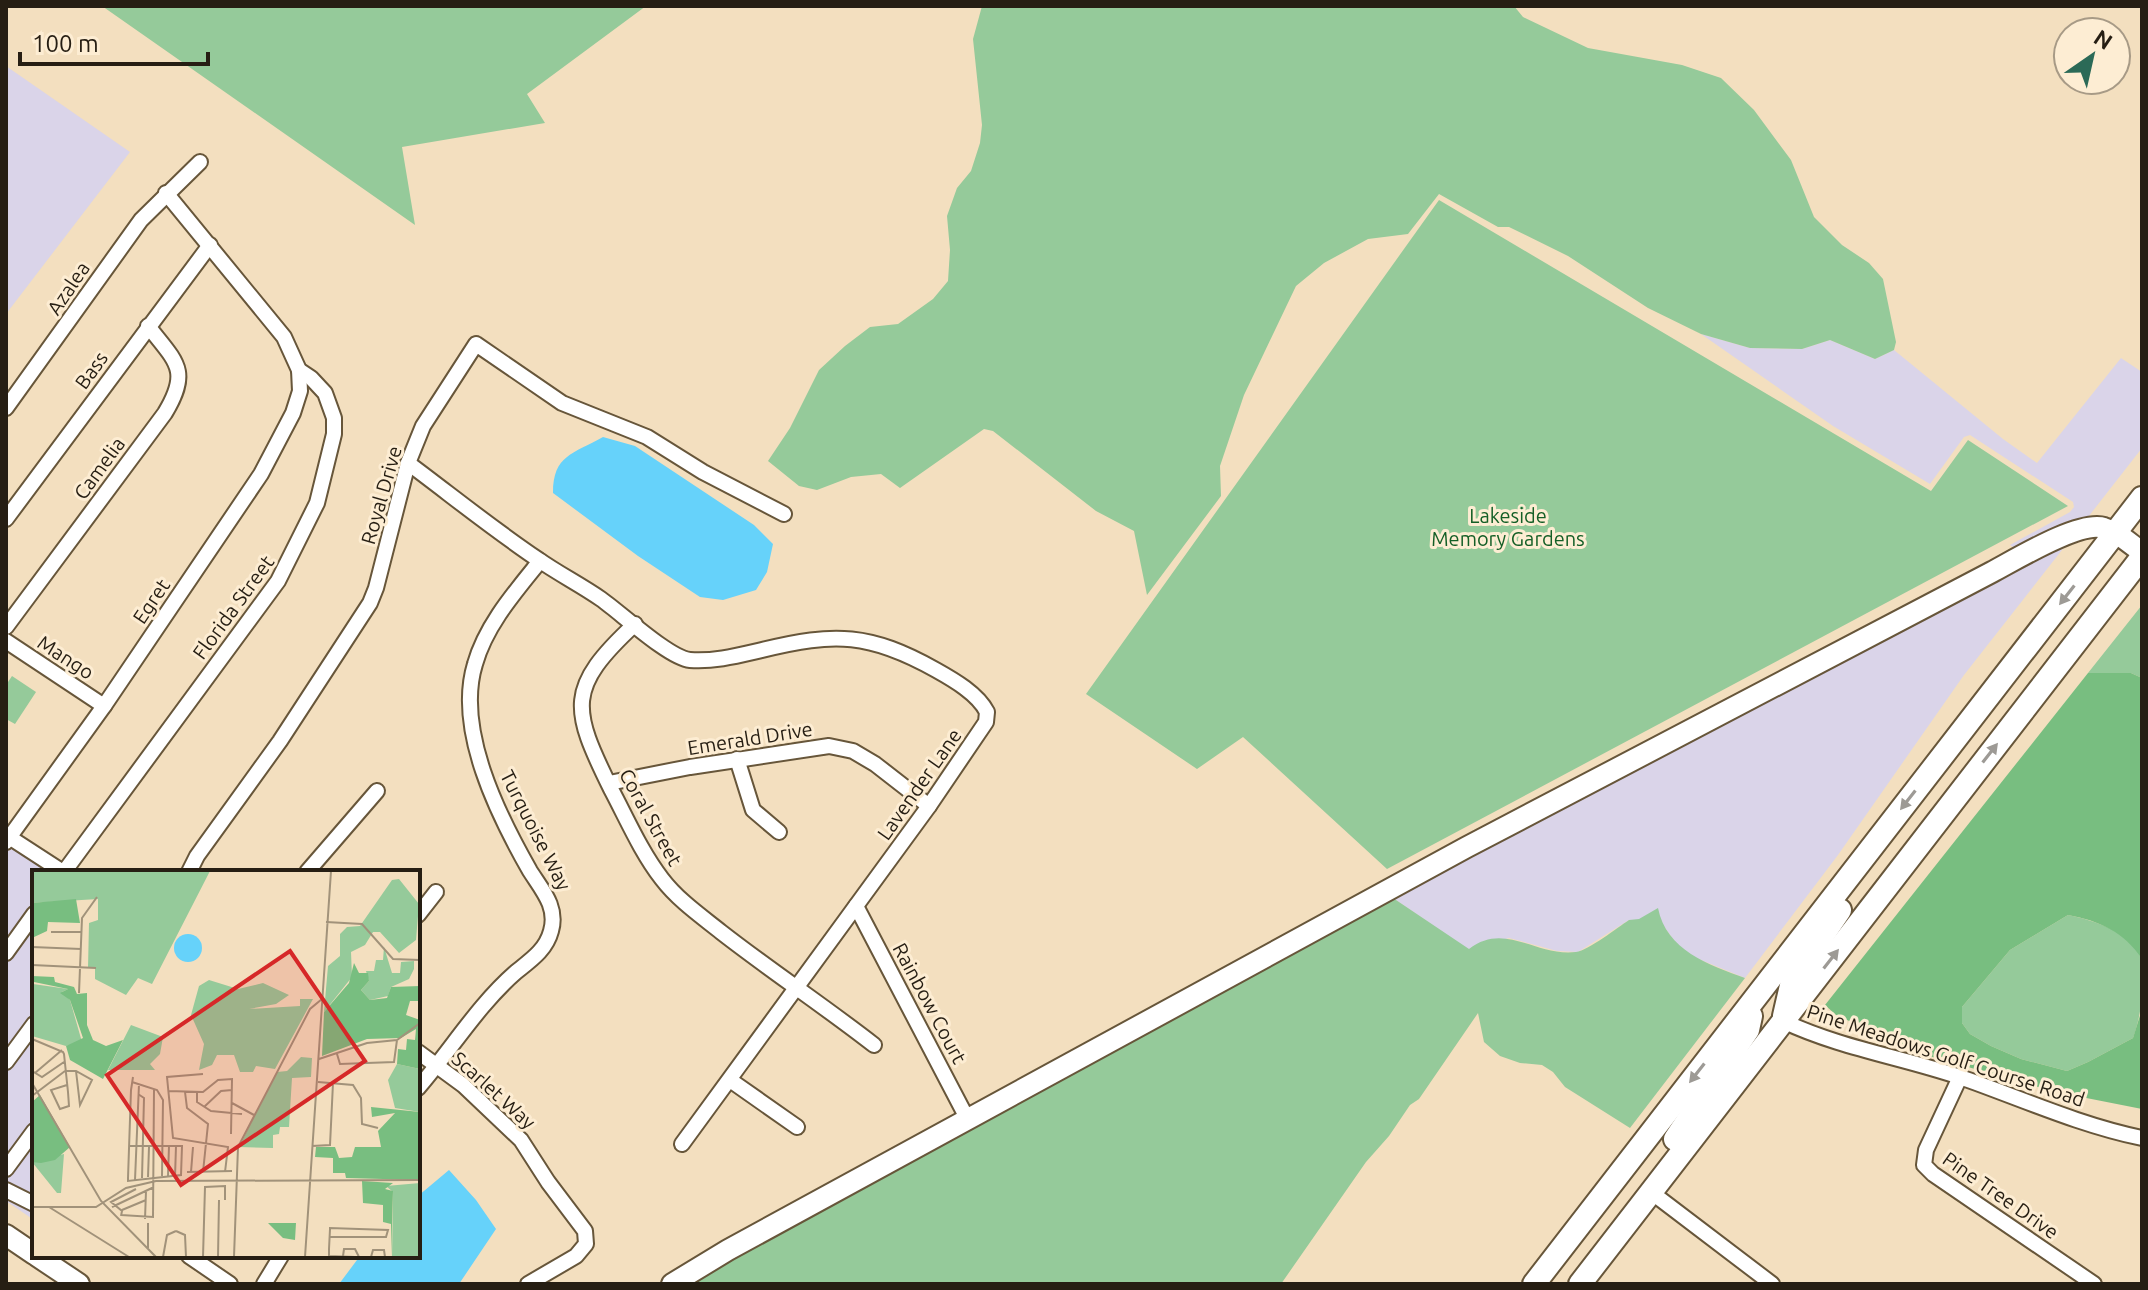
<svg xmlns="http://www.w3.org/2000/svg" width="2148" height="1290" font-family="Ubuntu,sans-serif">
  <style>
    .commercial { fill: #dad4e9 }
    .green { fill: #95ca9a }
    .forest { fill: #78be80 }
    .water { fill: #66d2fa }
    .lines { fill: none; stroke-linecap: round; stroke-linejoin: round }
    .street-casing { stroke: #67563a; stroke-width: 18 }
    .secondary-casing { stroke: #67563a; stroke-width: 24 }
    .primary-casing { stroke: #67563a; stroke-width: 26 }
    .street { stroke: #fff; stroke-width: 14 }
    .secondary { stroke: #fff; stroke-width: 20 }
    .primary { stroke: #fff; stroke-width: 22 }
    .oneway { fill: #9d9a95 }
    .labels { text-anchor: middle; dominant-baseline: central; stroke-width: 6; stroke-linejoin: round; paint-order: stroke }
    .street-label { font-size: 20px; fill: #261e13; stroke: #fdedd3 }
    .park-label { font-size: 20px; fill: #145f26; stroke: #fdedd3 }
    .inset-road { fill: none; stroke: #a1927a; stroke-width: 2 }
    .view { fill: #d62828; fill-opacity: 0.15; stroke: #d62828; stroke-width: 4 }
    .inset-edge { fill: none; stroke: #261e13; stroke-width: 4 }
  </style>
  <rect width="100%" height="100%" fill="#f3dfbf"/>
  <g class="commercial">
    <path d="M 6,66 L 130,152 L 6,314 Z"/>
    <path d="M 1701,334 L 1750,348 L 1802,349 L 1830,340 L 1875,359 L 1894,350 L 2003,439 L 2037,463 L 2121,358 L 2142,372 L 2142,448 L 2085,521 L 2019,551 L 2010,545 L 2070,512 L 2074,507 L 2073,502 L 1970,435 L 1964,437 L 1930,484 L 1833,426 Z"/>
    <path d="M 2069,541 L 1964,675 L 1838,855 L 1745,978 L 1696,958 L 1678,946 L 1660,921 L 1629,920 L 1578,952 L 1557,951 L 1509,938 L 1469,950 L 1390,896 Z"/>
    <path d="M 6,828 L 75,872 L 34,872 L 34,1220 L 6,1201 Z"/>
  </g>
  <g class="green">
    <path d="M 102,6 L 646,6 L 527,94 L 545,123 L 402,147 L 415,225 Z"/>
    <path d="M 982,6 L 1514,6 L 1523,17 L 1588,48 L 1682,65 L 1721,78 L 1754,110 L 1791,160 L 1814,217 L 1842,245 L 1869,263 L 1883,279 L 1896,342 L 1894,350 L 1875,359 L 1830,340 L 1802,349 L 1750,348 L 1701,334 L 1648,308 L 1568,256 L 1509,227 L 1498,227 L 1439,194 L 1408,234 L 1368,239 L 1324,263 L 1296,286 L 1244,395 L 1220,466 L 1221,496 L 1147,595 L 1134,531 L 1096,511 L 993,431 L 984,429 L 900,488 L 881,474 L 851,477 L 817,490 L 799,486 L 768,461 L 790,428 L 819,370 L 845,346 L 870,327 L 898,324 L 933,299 L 948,281 L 950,250 L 947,216 L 957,188 L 971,171 L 980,143 L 982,125 L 973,39 Z"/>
    <path d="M 1439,200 L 1931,491 L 1968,440 L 2068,506 L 1387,869 L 1243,737 L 1197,769 L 1086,694 Z"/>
    <path d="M 2142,605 L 2142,678 L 2131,673 L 2088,673 Z"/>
    <path d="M 12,676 L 36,692 L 15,724 L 6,719 L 6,685 Z"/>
    <path d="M 1390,896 L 1469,949 C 1505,921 1536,957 1576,952 C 1589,950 1617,928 1629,920 L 1639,919 L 1658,908 C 1666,950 1709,965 1745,978 L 1630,1128 L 1565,1087 L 1553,1072 L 1542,1065 L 1520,1063 L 1500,1056 L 1484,1042 L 1478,1013 L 1419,1099 L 1410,1105 L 1389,1136 L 1366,1162 L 1281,1284 L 684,1284 Z"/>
    <path d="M 2068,915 C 2093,920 2132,932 2141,958 C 2148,976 2140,1020 2133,1038 L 2088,1062 L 2067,1071 L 2021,1059 L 1991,1046 L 1970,1034 L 1962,1023 L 1962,1007 L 2010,950 Z"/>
  </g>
  <path class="forest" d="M 2088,673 L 2131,673 L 2142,678 L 2142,959 C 2124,932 2100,921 2068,915 L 2010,950 L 1962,1007 L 1962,1023 L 1970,1034 L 1991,1046 L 2021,1059 L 2067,1071 L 2088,1062 L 2133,1038 L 2142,1009 L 2142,1109 L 2056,1092 L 1922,1054 L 1836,1015 L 1825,1005 Z"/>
  <g class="water">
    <path d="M 603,437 L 635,446 L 754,525 L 773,544 L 767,572 L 756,590 L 723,600 L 700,597 L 638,556 L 553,493 C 553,455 573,454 603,437 Z"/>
    <path d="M 449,1170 L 476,1200 L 496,1229 L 459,1284 L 339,1284 L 360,1256 L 418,1256 L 418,1196 Z"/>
  </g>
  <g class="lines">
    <g class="street-casing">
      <g id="street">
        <path d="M 6,408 L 141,220 L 200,162"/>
        <path d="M 408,463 C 451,495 494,530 539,560 C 559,574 581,585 601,599 C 621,613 669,658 690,660 C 714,662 740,655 762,650 C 835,632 870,633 936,670 C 954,680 978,694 987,712 L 986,722 L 929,806 L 682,1144"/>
        <path d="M 6,519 L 210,245"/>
        <path d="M 635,624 C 566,688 571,708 611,789 C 627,819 641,852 662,879 C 678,900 701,916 721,932 C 771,971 824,1006 874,1045"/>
        <path d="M 6,627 L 165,413 C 191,370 176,362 148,326"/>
        <path d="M 6,641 L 104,706"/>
        <path d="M 737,759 L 753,810 L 779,832"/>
        <path d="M 609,783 L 690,767 L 829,746 L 853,751 L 875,764 L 929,806"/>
        <path d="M 6,835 L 63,872"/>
        <path d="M 6,842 L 104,706 L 261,474 L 293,413 L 300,391 L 299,370"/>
        <path d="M 64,872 L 278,581 L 317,503 L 334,434 L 334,418 L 325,393 L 311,378 L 299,370 L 284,337 L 166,193"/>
        <path d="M 189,872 L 197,856 L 280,741 L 370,603 L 376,588 L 408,463 L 423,426 L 476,344 L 562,403 L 647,437 L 703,472 L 784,514"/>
        <path d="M 307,872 L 377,791"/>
        <path d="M 856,906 L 968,1120"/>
        <path d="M 418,915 L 436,892"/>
        <path d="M 6,953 L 34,914"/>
        <path d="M 1783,1021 C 1840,1048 1901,1057 1960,1077 C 2020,1098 2079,1125 2142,1138"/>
        <path d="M 418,1052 L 463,1085 L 521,1140 L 548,1182 L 585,1231 L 586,1244 L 576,1256 L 528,1284"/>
        <path d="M 6,1062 L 34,1024"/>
        <path d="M 1960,1077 L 1926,1150 L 1924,1165 L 1933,1174 L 2094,1284"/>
        <path d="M 730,1080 L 797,1127"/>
        <path d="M 418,1088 C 451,1050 478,1005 516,972 C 531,960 546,950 551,931 C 558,907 542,890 530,871 C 498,815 455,729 475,664 C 486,625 515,592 540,561"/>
        <path d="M 6,1169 L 34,1131"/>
        <path d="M 6,1190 L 34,1204"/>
        <path d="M 1651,1192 L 1772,1284"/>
        <path d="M 189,1256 L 230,1284"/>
        <path d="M 264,1284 L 281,1256"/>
      </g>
    </g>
    <g class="secondary-casing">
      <g id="secondary">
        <path d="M 6,1235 L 34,1254"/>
        <path d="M 37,1256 L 79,1284"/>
        <path d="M 672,1284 L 728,1250 L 1467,847 L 1992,572 C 2015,560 2080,520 2104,528 C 2118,532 2130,544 2142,552"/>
      </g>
    </g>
    <g class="primary-casing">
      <g id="primary">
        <path d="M 1784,1016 L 1792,981 L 1840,910"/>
        <path d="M 1675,1139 L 1748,1030 L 1751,1016"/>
        <path d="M 1534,1284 L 2142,498"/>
        <path d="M 1580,1284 L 2142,557"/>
      </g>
    </g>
    <use href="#street" class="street"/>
    <use href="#secondary" class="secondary"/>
    <use href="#primary" class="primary"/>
  </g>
  <defs><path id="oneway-solid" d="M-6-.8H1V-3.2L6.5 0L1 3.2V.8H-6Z" transform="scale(2)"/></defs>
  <g class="oneway">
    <use href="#oneway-solid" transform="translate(2067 595) rotate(128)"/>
    <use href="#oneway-solid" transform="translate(1990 753) rotate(-52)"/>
    <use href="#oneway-solid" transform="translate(1908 800) rotate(128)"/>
    <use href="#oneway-solid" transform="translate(1831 959) rotate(-52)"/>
    <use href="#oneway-solid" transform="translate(1697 1073) rotate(128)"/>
  </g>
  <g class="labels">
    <g class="street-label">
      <text transform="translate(68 288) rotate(-56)">Azalea</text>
      <text transform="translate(91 370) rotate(-54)">Bass</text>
      <text transform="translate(99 468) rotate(-54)">Camelia</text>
      <text transform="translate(381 495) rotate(-74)">Royal Drive</text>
      <text transform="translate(151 601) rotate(-56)">Egret</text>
      <text transform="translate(233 607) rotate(-54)">Florida Street</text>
      <text transform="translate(66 657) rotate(33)">Mango</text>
      <text transform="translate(750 738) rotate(-9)">Emerald Drive</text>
      <text transform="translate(919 784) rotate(-55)">Lavender Lane</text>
      <text transform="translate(651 817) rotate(61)">Coral Street</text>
      <text transform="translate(536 830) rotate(63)">Turquoise Way</text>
      <text transform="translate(930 1003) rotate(62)">Rainbow Court</text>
      <text transform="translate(1946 1055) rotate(18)">Pine Meadows Golf Course Road</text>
      <text transform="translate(494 1090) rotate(42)">Scarlet Way</text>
      <text transform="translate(2001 1195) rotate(35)">Pine Tree Drive</text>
    </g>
    <g class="park-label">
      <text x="1508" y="515">Lakeside<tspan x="1508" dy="23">Memory Gardens</tspan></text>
    </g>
  </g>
  <g transform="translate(32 870)">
    <rect width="388" height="388" fill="#f3dfbf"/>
    <path d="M 0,1 L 178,1 L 120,114 L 106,108 L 94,125 L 63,109 L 63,98 L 56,98 L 57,53 L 66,50 L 66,29 L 0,33 ZM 367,9 L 387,34 L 384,70 L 367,83 L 348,62 L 341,62 L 333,75 L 319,82 L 320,107 L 292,142 L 296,96 L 308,86 L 308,64 L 315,57 L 328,56 L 360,10 ZM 352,77 L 360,103 L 368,103 L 369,92 L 382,91 L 382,99 L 377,109 L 359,117 L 356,126 L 338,130 L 329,120 L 337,111 L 334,101 L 342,101 L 344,90 L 351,90 ZM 177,110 L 206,119 L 231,113 L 257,125 L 244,134 L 217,139 L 268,136 L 268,129 L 281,129 L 243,199 L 224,196 L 221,202 L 208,202 L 202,185 L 185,185 L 180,195 L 167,200 L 172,174 L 159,145 L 167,116 ZM 1,114 L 36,119 L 30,122 L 38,130 L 50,172 L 34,176 L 0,166 ZM 99,155 L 131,167 L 128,184 L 118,194 L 123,200 L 76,200 ZM 269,187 L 280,188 L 279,207 L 260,208 L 257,257 L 248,257 L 247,264 L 241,265 L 241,278 L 207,277 L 245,202 L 255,201 ZM 365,194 L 388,199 L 388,242 L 363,238 L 356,210 ZM 32,284 L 29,323 L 25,323 L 0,292 ZM 388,313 L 388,387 L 360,387 L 361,322 L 354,316 Z" fill="#95ca9a"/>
    <path d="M 44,29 L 48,53 L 16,52 L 15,61 L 0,68 L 0,33 ZM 322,93 L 327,103 L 336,103 L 337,111 L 329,120 L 338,130 L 355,128 L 359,117 L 388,116 L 388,131 L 378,131 L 374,145 L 388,150 L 388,199 L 365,194 L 366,179 L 374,180 L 375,169 L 383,170 L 384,159 L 369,168 L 335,169 L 290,186 L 292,142 L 317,113 ZM 0,106 L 22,107 L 23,112 L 42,117 L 45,124 L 55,123 L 55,155 L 61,170 L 74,176 L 91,170 L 71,209 L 38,190 L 34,176 L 51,168 L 38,130 L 28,123 L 36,119 L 2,112 L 0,122 ZM 8,225 L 38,277 L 23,290 L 9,293 L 0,292 L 0,232 ZM 339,237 L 388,242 L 388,310 L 314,308 L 313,303 L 301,303 L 301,288 L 283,287 L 284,277 L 303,277 L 307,288 L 320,287 L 323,277 L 349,277 L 346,261 L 363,243 L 340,247 ZM 330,311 L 361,313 L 353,319 L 361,321 L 359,387 L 359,354 L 351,352 L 351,335 L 331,333 ZM 236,353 L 264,353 L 263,370 L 251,368 Z" fill="#78be80"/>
    <path d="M142 78a14 14 0 1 1 28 0a14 14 0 1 1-28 0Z" fill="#66d2fa"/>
    <path class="inset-road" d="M 294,52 L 330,54 L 361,89 L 388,90M 19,62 L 49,62M 0,77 L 49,79M 0,95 L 64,98M 47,123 L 50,48 L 65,27M 0,169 L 31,182 L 32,184 L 36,222 L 37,236 L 28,239 L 19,220 L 35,215M 305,184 L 308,194 L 362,192 L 365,170M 287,189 L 335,173 L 365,170 L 388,153M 0,201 L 10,207 L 32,192M 33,201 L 44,201 L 60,210 L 48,235 L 44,201M 3,203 L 30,180M 171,204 L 135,207 L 141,268 L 196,277 L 193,302M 100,212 L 125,220 L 131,230 L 130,306M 286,212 L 321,215 L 329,228 L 330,254 L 346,258M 0,213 L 69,331 L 124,387M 136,221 L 171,222 L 186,210 L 200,209 L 199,264M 153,222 L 155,238 L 176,254 L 171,302M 165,222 L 165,232 L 179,241 L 210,244M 106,224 L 112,228 L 110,308M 0,226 L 33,201M 200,233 L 222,245M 172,237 L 189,221 L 200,220M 97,276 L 150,276 L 149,305 L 96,311 L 96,308 L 99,220 L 101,207M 280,276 L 298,275 L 301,213M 155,302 L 200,301M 159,302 L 161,277M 136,306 L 137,276M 116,307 L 117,277M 143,307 L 144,276M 103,310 L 107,214M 0,337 L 64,337 L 94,318 L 124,311 L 388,310M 17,337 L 97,387M 80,337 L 122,317M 90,340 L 114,330M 89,345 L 121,347 L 122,219M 89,346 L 90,341 L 79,332 L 104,319M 113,349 L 114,321M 144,361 L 153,365 L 154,387M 116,378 L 116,353M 297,386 L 323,387M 311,386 L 312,379 L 323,379 L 327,387M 131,387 L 135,365 L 144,361M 171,387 L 173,317 L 193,316 L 193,330M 186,387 L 187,330M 202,387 L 206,277 L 278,139 L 290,129M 273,387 L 299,1M 297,387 L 297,379 L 298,359 L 298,358 L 356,360 L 354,367 L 298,367M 339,387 L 341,380 L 352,380 L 353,387"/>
    <path class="view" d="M 258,81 L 333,191 L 149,315 L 75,205 Z"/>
    <rect width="388" height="388" class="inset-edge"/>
  </g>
  <rect width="2148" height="1290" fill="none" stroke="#261e13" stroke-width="16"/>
  <g transform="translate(2092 56) rotate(34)"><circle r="38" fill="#fdedd3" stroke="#a79a86" stroke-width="2"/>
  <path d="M0-6L14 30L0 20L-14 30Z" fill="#2b6a57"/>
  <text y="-12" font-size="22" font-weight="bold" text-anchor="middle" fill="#261e13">N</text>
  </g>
  <path d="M20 52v12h188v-12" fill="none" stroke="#261e13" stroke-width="4"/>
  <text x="32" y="52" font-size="24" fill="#261e13" stroke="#fdedd3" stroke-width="6" paint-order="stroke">100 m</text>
</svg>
